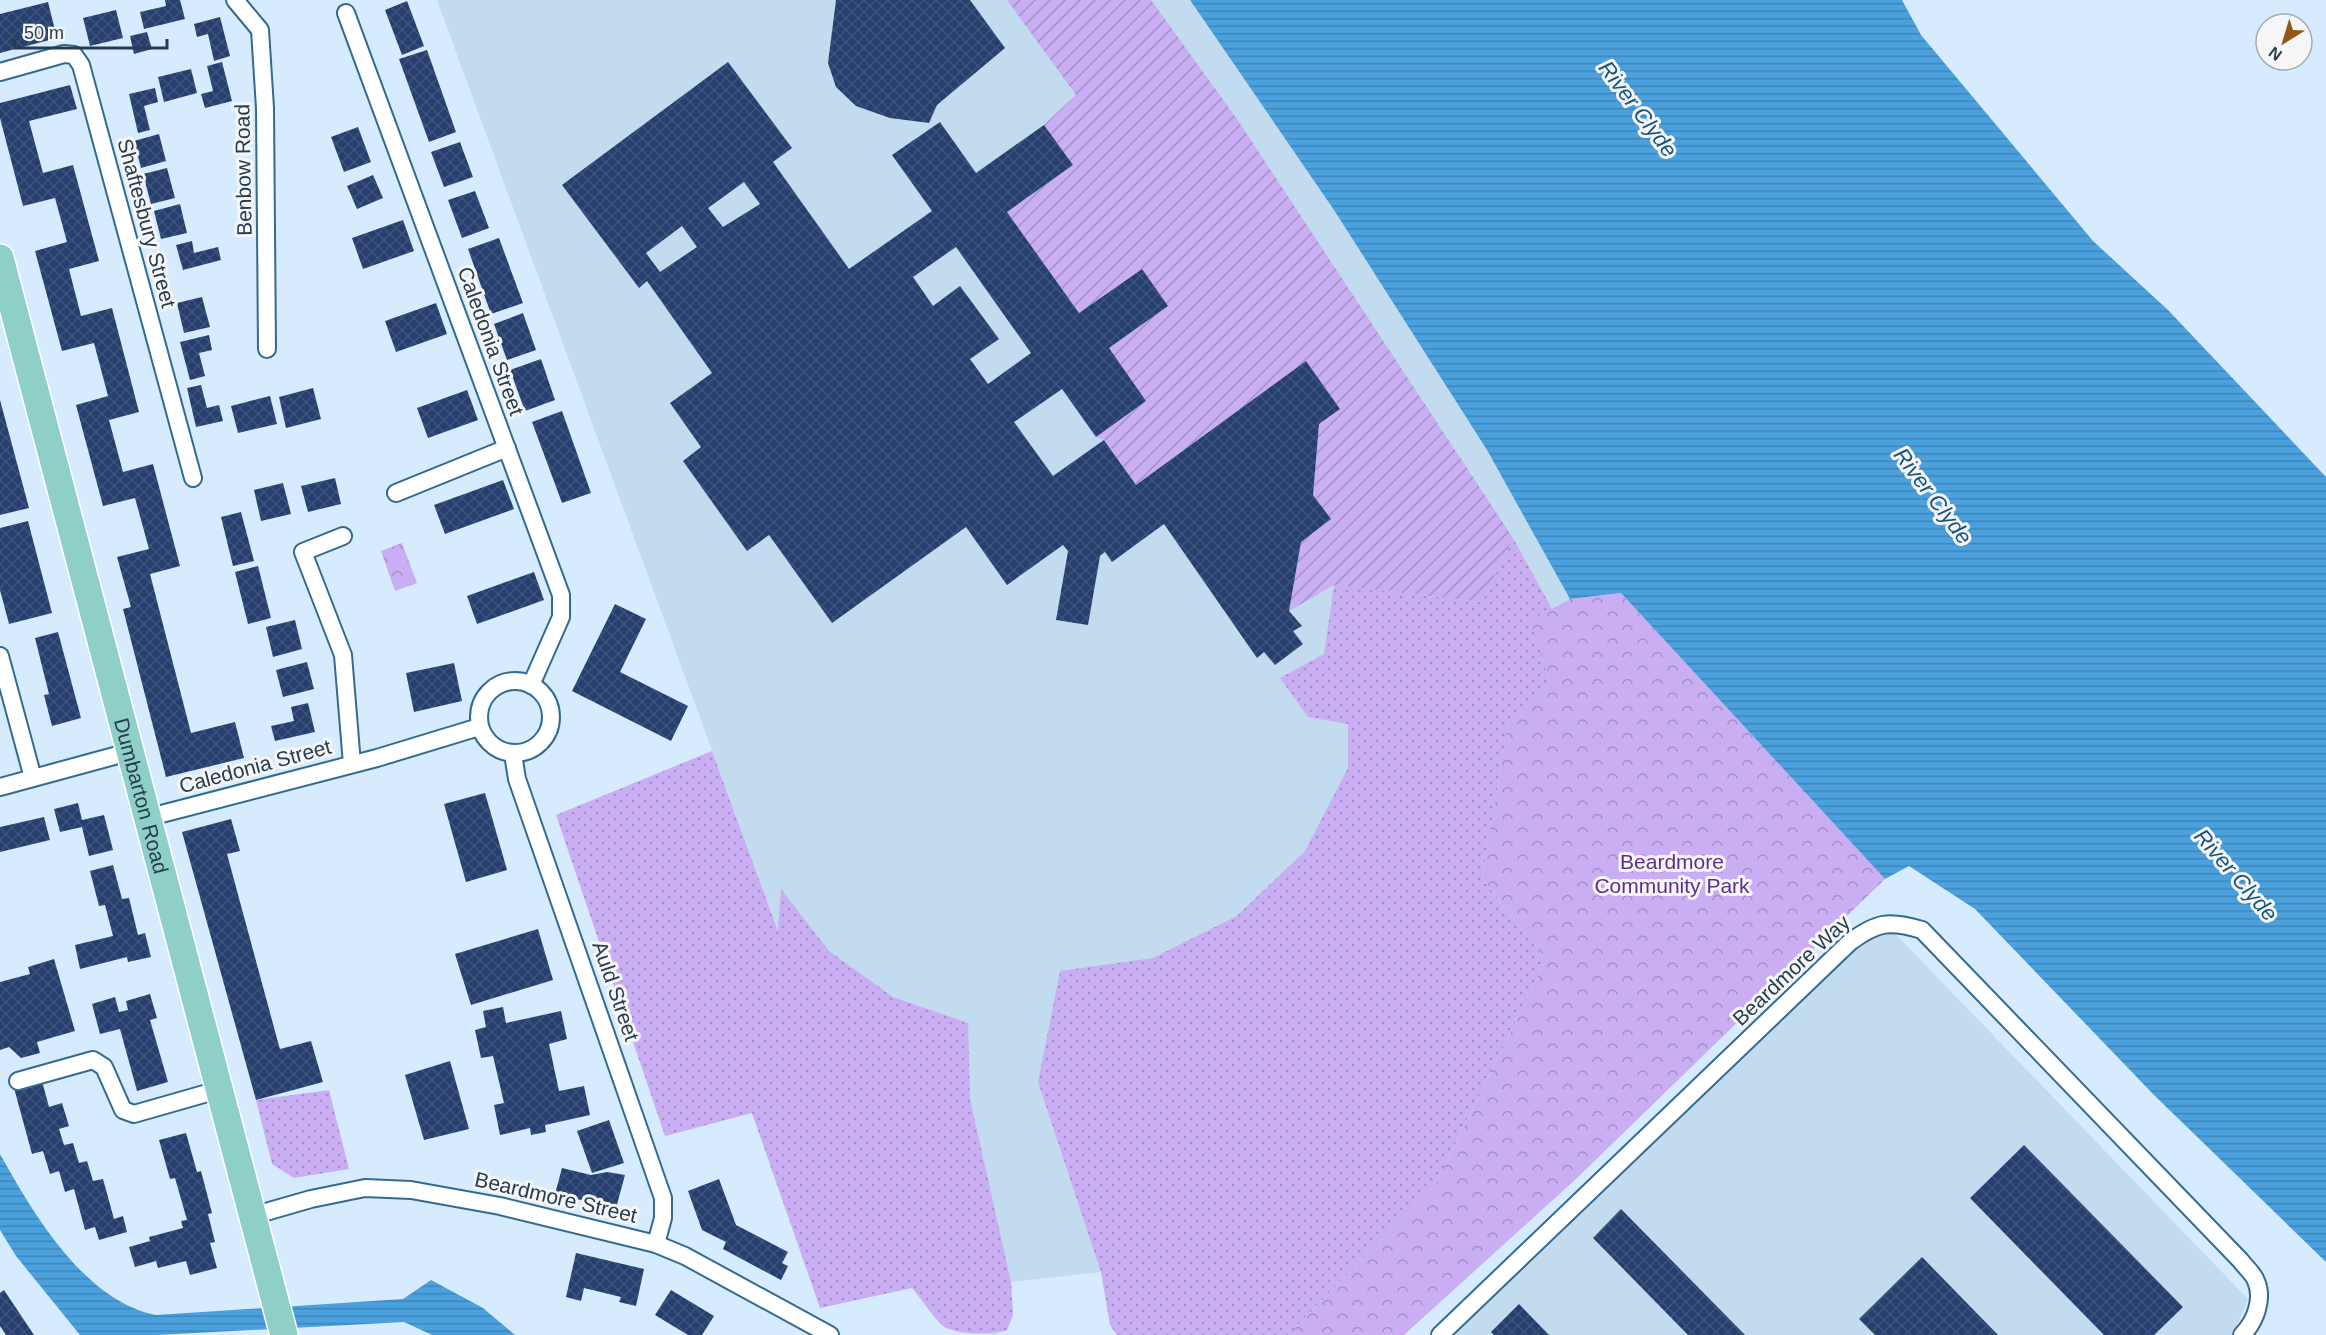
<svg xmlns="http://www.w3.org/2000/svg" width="2326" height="1335" font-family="Helvetica,sans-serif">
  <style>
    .built { fill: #c2dbef }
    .grass { fill: url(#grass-dots) }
    .forest { fill: url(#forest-crowns) }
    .garden { fill: url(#garden-furrows) }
    .water { fill: url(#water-rules) }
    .building { fill: url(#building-cross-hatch); fill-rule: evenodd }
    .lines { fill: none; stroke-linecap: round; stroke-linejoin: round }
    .street-casing { stroke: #336a92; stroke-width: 20 }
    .primary-casing { stroke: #fff; stroke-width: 30 }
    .street { stroke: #fff; stroke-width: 16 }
    .primary { stroke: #8ed0c7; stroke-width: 27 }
    .labels { text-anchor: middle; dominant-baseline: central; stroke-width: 6; stroke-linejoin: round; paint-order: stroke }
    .street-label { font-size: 21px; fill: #253d4e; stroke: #f6f6f6 }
    .park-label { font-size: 21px; fill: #5c2e8d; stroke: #f6f6f6 }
    .water-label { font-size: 22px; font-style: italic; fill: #16557e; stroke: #f6f6f6 }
  </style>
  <defs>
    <pattern id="grass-dots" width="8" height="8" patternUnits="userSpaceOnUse" patternTransform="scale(1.5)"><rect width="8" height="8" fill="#caaef3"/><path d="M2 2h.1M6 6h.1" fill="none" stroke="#a48fc7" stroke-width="1.8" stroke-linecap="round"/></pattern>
    <pattern id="forest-crowns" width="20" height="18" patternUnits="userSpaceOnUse" patternTransform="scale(1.5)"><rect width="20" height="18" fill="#caaef3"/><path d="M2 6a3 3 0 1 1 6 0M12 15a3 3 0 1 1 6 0" fill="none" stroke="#a48fc7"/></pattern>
    <pattern id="garden-furrows" width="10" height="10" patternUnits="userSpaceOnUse" patternTransform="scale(1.5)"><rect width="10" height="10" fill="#caaef3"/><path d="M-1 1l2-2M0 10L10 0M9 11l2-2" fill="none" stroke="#a48fc7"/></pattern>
    <pattern id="water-rules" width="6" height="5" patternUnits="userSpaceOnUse" patternTransform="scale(1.5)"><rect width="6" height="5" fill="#4ba1de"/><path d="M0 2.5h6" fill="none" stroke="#3e84b6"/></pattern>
    <pattern id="building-cross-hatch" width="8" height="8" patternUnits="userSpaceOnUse" patternTransform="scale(1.5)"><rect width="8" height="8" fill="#273f6e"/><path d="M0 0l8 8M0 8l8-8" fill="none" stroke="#3e537c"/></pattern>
  </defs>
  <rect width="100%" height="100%" fill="#d6ecfe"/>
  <g class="built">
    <path d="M 437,0 L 1190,0 L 1334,210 L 1487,450 L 1570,599 L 1532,620 L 1550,684 L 1482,878 L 1288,1335 L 1117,1335 L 1110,1325 L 1101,1272 L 1011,1282 L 1013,1315 L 1007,1330 L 994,1335 L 945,1328 L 779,933 Z"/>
    <path d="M 1881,919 L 2248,1299 L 2233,1335 L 1448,1335 Z"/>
  </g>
  <g class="grass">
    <path d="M 1513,538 L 1552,609 L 1532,620 L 1550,684 L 1508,724 L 1482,878 L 1546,960 L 1435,1185 L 1288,1335 L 1117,1335 L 1110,1325 L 1101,1272 L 1038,1082 L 1060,971 L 1153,958 L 1237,916 L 1305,851 L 1348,768 L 1348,724 L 1308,717 L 1280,678 L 1324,654 L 1334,585 L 1482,602 Z"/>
    <path d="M 712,751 L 778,931 L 781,889 L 829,951 L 893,997 L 968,1023 L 970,1099 L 1011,1282 L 1013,1315 L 1007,1330 C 990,1335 964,1335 946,1328 C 937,1323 920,1297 912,1288 L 820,1308 L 752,1113 L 665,1136 L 556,815 Z"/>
    <path d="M 329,1090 L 349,1169 L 294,1178 L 272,1164 L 256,1100 Z"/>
  </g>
  <g class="forest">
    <path d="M 402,543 L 417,583 L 395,591 L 381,551 Z"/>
    <path d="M 1621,593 L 1885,879 L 1576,1179 L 1404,1335 L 1288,1335 L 1435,1185 L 1546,960 L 1482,878 L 1508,724 L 1550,684 L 1531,620 L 1570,599 Z"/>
  </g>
  <path class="garden" d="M 1007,0 L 1151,0 L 1237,119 L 1513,538 L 1482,602 L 1334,585 L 1289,611 L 1301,542 L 1331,519 L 1313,495 L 1319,424 L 1340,409 L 1306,361 L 1136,485 L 1105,440 L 1096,437 L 1146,401 L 1109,348 L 1168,306 L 1141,269 L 1079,313 L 1007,212 L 1073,165 L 1044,125 L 1076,95 Z"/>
  <g class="water">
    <path d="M 1190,0 L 1902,0 L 1921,35 L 2093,241 L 2168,310 L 2326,477 L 2326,1262 L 2154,1095 L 1975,909 L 1909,866 L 1885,879 L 1621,593 L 1570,599 L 1487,450 L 1334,210 Z"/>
    <path d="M 0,1154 C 33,1213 84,1301 156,1315 L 403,1299 L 431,1280 L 483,1308 L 515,1335 L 432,1335 L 404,1322 L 158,1335 L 80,1335 L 16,1256 L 0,1230 Z"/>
  </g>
  <g class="building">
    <path d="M 165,0 L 180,0 L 185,19 L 144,29 L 140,12 L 166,6 Z"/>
    <path d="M 836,0 L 970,0 L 1005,48 L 937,105 L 929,123 L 890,118 L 856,106 L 836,87 L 828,63 Z"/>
    <path d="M 407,1 L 424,46 L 402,55 L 385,10 Z"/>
    <path d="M 48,2 L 57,38 L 0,53 L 0,14 Z"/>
    <path d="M 116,10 L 123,38 L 90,46 L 83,18 Z"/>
    <path d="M 220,17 L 230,56 L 214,61 L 208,34 L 197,37 L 194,24 Z"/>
    <path d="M 147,32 L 152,49 L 134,54 L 130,36 Z"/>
    <path d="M 427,50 L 456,132 L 429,142 L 399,59 Z"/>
    <path d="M 222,62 L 232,101 L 205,108 L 201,94 L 213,91 L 207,66 Z"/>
    <path d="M 728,62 L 792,148 L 773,162 L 849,269 L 932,211 L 892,155 L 940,122 L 976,173 L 1044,125 L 1073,165 L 1007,212 L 1079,313 L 1142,269 L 1168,306 L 1109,348 L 1146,401 L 1096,437 L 1062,389 L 1014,422 L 1053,476 L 1104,440 L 1136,485 L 1306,361 L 1340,409 L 1319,424 L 1313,495 L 1331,519 L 1301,542 L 1289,611 L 1302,626 L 1293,631 L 1303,644 L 1275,665 L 1264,652 L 1257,658 L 1164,524 L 1112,562 L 1105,552 L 1100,556 L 1088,625 L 1056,620 L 1068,551 L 1063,545 L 1007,585 L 966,527 L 832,623 L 769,535 L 747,551 L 683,461 L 701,447 L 670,403 L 712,373 L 647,281 L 639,288 L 562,185 ZM 744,182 L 760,204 L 723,227 L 708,208 ZM 682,226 L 697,247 L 660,272 L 646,253 ZM 956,247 L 1031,353 L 988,384 L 970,359 L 999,339 L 960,286 L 933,306 L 913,277 Z"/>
    <path d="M 191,69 L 197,93 L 164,102 L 158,77 Z"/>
    <path d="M 70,85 L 77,109 L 29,121 L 43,173 L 73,165 L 99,261 L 69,269 L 81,316 L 112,308 L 139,412 L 109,420 L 123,472 L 153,464 L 180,566 L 150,574 L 191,733 L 235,722 L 244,758 L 166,777 L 123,609 L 131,607 L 117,557 L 149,549 L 135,498 L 103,506 L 76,405 L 108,396 L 94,343 L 62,351 L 35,251 L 67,242 L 55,198 L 23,206 L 0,118 L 0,103 Z"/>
    <path d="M 155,88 L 158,102 L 144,106 L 150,130 L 138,133 L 129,94 Z"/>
    <path d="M 358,127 L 371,162 L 344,172 L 331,137 Z"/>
    <path d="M 159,134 L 166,161 L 141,168 L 134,141 Z"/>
    <path d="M 460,142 L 473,177 L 444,187 L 431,152 Z"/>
    <path d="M 167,168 L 175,198 L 151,204 L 143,174 Z"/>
    <path d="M 373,175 L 383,198 L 357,209 L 347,186 Z"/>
    <path d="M 475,191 L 489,228 L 462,238 L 448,200 Z"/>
    <path d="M 180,204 L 187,233 L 161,239 L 154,211 Z"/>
    <path d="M 403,220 L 414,251 L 363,269 L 352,238 Z"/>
    <path d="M 499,238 L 523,303 L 491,314 L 468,249 Z"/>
    <path d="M 192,241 L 194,253 L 218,247 L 221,260 L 183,270 L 176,245 Z"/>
    <path d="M 202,297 L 210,327 L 184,333 L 177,303 Z"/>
    <path d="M 436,303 L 447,334 L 396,352 L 385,321 Z"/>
    <path d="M 523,313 L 536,350 L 507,360 L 494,324 Z"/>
    <path d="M 209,335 L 212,350 L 199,353 L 205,376 L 190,380 L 180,342 Z"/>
    <path d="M 541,359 L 555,400 L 525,411 L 510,370 Z"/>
    <path d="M 201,385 L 207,408 L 219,405 L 223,421 L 196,427 L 187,388 Z"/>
    <path d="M 313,388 L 321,419 L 286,428 L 279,397 Z"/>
    <path d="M 467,390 L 478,420 L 428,438 L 417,408 Z"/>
    <path d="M 270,396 L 277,424 L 238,433 L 231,406 Z"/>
    <path d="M 0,400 L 29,508 L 0,515 Z"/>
    <path d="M 562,411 L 591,493 L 562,503 L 532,422 Z"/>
    <path d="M 335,478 L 341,504 L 308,512 L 301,486 Z"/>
    <path d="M 503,480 L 514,509 L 445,534 L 434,505 Z"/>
    <path d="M 283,483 L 291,514 L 261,521 L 254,490 Z"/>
    <path d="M 241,512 L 254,561 L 233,566 L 221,517 Z"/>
    <path d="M 28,521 L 52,613 L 9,624 L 0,590 L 0,528 Z"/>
    <path d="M 258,566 L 271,618 L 248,624 L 235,572 Z"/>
    <path d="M 534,572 L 544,600 L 477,624 L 467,596 Z"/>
    <path d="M 615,604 L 646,619 L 620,672 L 688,706 L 671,741 L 572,691 Z"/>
    <path d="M 295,620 L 302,649 L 273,657 L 266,627 Z"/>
    <path d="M 58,632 L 81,718 L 52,726 L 44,695 L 49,694 L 35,638 Z"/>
    <path d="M 307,662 L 314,689 L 283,697 L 276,670 Z"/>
    <path d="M 454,663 L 462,701 L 414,712 L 406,673 Z"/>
    <path d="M 308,703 L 315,732 L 275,741 L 271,726 L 294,721 L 291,707 Z"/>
    <path d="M 485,793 L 507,870 L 466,882 L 444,804 Z"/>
    <path d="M 78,803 L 82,820 L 104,815 L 113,850 L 89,856 L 82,827 L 60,832 L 54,809 Z"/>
    <path d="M 44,817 L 50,840 L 0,852 L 0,827 Z"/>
    <path d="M 231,819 L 240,851 L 227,854 L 279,1046 L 280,1049 L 311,1041 L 323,1082 L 256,1100 L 182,832 Z"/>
    <path d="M 113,865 L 122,899 L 129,898 L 138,935 L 145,933 L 151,957 L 128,962 L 127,957 L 80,969 L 75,945 L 113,936 L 105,905 L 99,906 L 90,871 Z"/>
    <path d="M 538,929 L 553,980 L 471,1005 L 455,954 Z"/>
    <path d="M 54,959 L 75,1031 L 37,1042 L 40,1053 L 21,1058 L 9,1047 L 0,1050 L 0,982 L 30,974 L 28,967 Z"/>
    <path d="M 150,994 L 157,1018 L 150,1020 L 168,1082 L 137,1091 L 120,1029 L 100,1034 L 92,1004 L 115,997 L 119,1012 L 128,1010 L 126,1001 Z"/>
    <path d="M 503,1007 L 506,1023 L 561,1011 L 567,1039 L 549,1044 L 559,1091 L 584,1086 L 590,1115 L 545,1125 L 546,1132 L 531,1135 L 530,1128 L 500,1135 L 494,1105 L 504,1103 L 493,1056 L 481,1058 L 475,1030 L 486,1027 L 483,1011 Z"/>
    <path d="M 450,1061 L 469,1129 L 424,1140 L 405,1075 Z"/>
    <path d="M 42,1081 L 49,1107 L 62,1103 L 69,1126 L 59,1129 L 64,1145 L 73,1143 L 79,1163 L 87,1161 L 93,1181 L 103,1179 L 114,1219 L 123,1216 L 127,1232 L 99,1240 L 95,1227 L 85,1230 L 74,1189 L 65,1192 L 59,1171 L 50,1174 L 43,1151 L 32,1154 L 14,1088 Z"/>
    <path d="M 609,1120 L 624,1163 L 592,1173 L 577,1131 Z"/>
    <path d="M 186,1133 L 197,1172 L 201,1171 L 212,1213 L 208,1214 L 215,1242 L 210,1243 L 217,1268 L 190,1275 L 186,1261 L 158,1268 L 156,1261 L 135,1267 L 129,1247 L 150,1241 L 149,1237 L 183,1228 L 181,1221 L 187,1220 L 175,1178 L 170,1179 L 159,1140 Z"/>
    <path d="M 2024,1145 L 2183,1307 L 2154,1335 L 2104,1335 L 1970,1198 Z"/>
    <path d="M 562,1168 L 591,1175 L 607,1172 L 625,1175 L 616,1208 L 555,1194 Z"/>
    <path d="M 719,1179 L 736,1225 L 788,1252 L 782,1263 L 788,1266 L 781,1280 L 723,1249 L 726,1242 L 702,1230 L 688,1191 Z"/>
    <path d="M 1621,1209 L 1745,1335 L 1688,1335 L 1593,1238 Z"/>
    <path d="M 576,1253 L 644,1269 L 636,1306 L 619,1302 L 621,1297 L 584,1288 L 581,1301 L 566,1297 Z"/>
    <path d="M 1922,1257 L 1998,1335 L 1875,1335 L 1859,1319 Z"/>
    <path d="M 4,1290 L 34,1335 L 6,1335 L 0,1326 L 0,1293 Z"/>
    <path d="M 671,1290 L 714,1316 L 702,1335 L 688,1335 L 655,1315 Z"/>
    <path d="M 1519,1304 L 1549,1335 L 1494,1335 L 1491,1332 Z"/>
  </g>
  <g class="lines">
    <g class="street-casing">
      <g id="street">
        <path d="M 235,0 L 260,30 L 265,108 L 267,349"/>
        <path d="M 346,13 L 561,595 L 561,617 L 531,685"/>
        <path d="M 0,72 L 64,54 L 74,55 L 81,65 L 193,478"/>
        <path d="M 396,493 L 507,448"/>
        <path d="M 343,536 L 303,552 L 343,655 L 352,764"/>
        <path d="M 0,656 L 33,778"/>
        <circle cx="515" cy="717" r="36"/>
        <path d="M 513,754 L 517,779 L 663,1198 L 663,1218 L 656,1244"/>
        <path d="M 0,787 L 129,752"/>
        <path d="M 146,818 L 377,758 L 479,727"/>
        <path d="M 18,1081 L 93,1060 L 104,1067 L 123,1110 L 134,1114 L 218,1090"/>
        <path d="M 252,1216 L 311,1199 L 365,1188 L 411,1190 L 500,1206 L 656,1244 L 685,1256 L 830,1335"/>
        <path d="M 1440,1335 L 1850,942 C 1877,922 1889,920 1922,930 L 2241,1261 C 2245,1267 2254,1274 2256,1281 C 2264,1299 2255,1322 2242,1335"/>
      </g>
    </g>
    <g class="primary-casing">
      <g id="primary">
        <path id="s1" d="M 0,258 L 284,1335"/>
      </g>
    </g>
    <use href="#street" class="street"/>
    <use href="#primary" class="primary"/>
  </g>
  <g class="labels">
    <g class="street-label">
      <text transform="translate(243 170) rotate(-91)">Benbow Road</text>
      <text transform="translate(147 223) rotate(75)">Shaftesbury Street</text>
      <text transform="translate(491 341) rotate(70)">Caledonia Street</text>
      <text transform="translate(255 766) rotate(-15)">Caledonia Street</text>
      <text stroke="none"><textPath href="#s1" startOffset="556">Dumbarton Road</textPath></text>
      <text transform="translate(1791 970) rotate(-43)">Beardmore Way</text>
      <text transform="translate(616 991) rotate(71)">Auld Street</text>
      <text transform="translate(556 1197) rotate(13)">Beardmore Street</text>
    </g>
    <g class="park-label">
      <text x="1672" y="861">Beardmore<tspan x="1672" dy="24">Community Park</tspan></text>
    </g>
    <g class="water-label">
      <text transform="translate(1638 109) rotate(53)">River Clyde</text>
      <text transform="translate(1933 496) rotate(53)">River Clyde</text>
      <text transform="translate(2236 875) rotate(49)">River Clyde</text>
    </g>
  </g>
  <g transform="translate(2284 42) rotate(217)"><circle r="28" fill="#f6f6f6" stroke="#a2acb3" stroke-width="1.5"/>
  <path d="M0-4.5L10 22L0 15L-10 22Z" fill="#935717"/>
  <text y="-9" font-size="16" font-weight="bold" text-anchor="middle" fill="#253d4e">N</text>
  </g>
  <path d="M15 39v9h152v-9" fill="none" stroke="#253d4e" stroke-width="3"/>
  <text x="24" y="39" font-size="18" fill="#253d4e" stroke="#f6f6f6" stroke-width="4.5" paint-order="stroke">50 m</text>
</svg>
